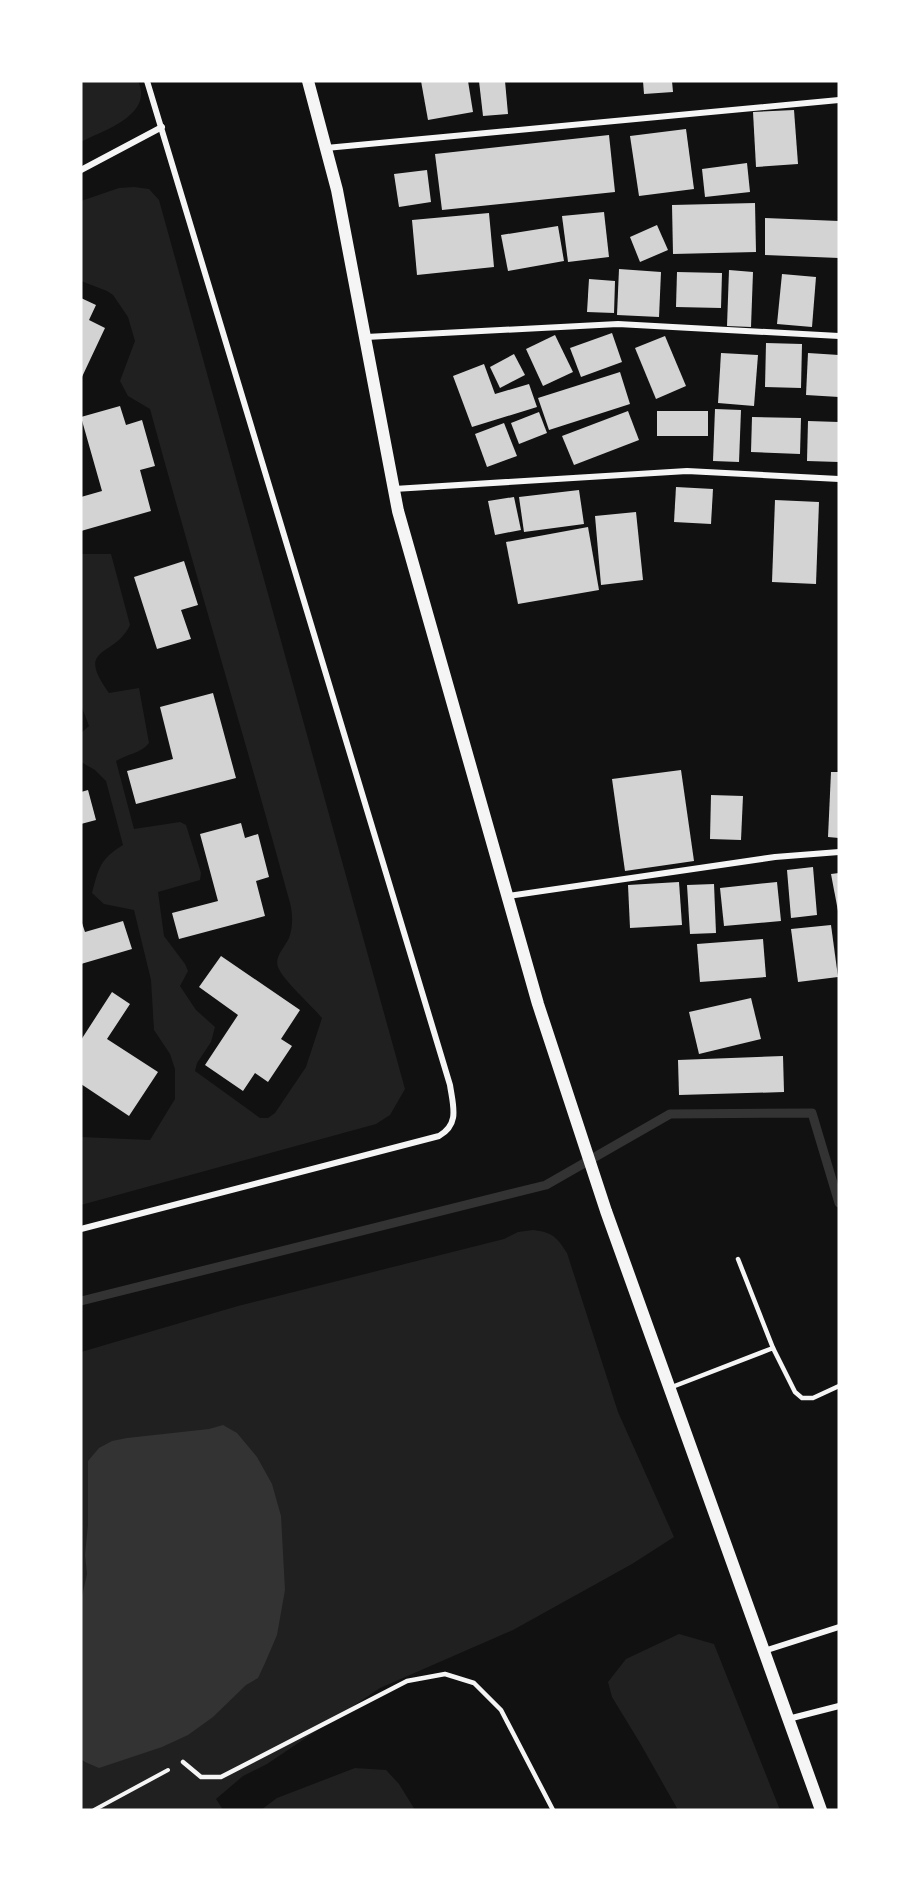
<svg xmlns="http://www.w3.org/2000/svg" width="920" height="1891" font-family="Poppins,sans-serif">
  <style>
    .green { fill: #202020 }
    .water { fill: #333 }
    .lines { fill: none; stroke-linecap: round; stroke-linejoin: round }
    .stream { stroke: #333; stroke-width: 9 }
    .building { fill: #d3d3d3 }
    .path { stroke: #f5f5f5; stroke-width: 4 }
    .service { stroke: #f5f5f5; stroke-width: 4.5 }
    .minor { stroke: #f5f5f5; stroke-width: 6 }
    .secondary { stroke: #f5f5f5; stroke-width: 12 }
  </style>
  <rect width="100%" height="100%" fill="#111"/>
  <g class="green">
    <path d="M 81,81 L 138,81 C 154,115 104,130 81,142 Z"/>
    <path d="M 134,187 L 149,189 L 159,200 L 405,1089 L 390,1115 L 376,1124 L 81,1205 L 81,1137 L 150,1140 L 175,1099 L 175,1069 L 170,1054 L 154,1030 L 151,980 L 134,910 L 104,904 L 92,893 C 99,868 99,860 123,845 L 106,781 L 95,770 L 81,762 L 81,733 L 89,726 L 81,705 L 81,554 L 111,554 L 130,625 C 115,658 74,645 109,693 L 139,688 L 149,743 C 142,753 127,754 116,761 L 134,829 L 180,822 L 186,825 L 201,873 L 200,880 L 158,892 L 164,936 L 185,964 L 188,971 L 180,986 L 196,1010 L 215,1027 L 211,1042 L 197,1063 L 195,1071 L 260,1118 L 268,1118 L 275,1113 L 306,1067 L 322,1018 C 311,1005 283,980 278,967 C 274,957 285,947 289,938 C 293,927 293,914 290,903 C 245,738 195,574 150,409 L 128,396 L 120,381 L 135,341 L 128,317 L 113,295 L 107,291 L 81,281 L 81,201 L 119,188 Z"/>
    <path d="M 533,1230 C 552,1232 557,1237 567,1253 L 618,1412 L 674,1537 L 632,1564 L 513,1630 L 380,1688 L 267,1764 L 243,1776 L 216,1799 L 223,1810 L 81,1810 L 81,1352 L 238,1306 L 504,1239 L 518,1232 Z"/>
    <path d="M 679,1634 L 714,1644 L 780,1810 L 678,1810 L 640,1743 L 612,1697 L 608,1682 L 626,1659 Z"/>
    <path d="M 355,1768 L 386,1770 L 399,1784 L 415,1810 L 261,1810 L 277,1798 Z"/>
  </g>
  <path class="water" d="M 223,1425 L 237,1433 L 257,1457 L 272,1484 L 281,1516 L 285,1590 L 277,1635 L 265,1663 L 258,1678 L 246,1685 L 213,1717 L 188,1735 L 162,1747 L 99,1768 L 85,1762 L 81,1759 L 81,1601 L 87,1574 L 85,1555 L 88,1525 L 88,1461 L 99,1448 L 112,1441 L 127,1438 L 209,1429 Z"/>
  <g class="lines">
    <path class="stream" d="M 81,1301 L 546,1185 L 670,1114 L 812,1113 L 839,1203"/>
  </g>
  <g class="building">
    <path d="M 421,81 L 468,81 L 473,112 L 428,120 Z"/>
    <path d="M 479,81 L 505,81 L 508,114 L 483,116 Z"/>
    <path d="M 643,81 L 672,81 L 673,92 L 644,94 Z"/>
    <path d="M 794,110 L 798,164 L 756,167 L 753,112 Z"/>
    <path d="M 686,129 L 694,189 L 639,196 L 630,136 Z"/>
    <path d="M 609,135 L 615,192 L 442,210 L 435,154 Z"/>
    <path d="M 747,163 L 750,192 L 705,197 L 702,169 Z"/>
    <path d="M 427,170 L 431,202 L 399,207 L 394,174 Z"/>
    <path d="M 755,203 L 756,252 L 673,254 L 672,205 Z"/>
    <path d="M 604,212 L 609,257 L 568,262 L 562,216 Z"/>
    <path d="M 489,213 L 494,267 L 417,275 L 412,220 Z"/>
    <path d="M 765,218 L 839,221 L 839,258 L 765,255 Z"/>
    <path d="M 657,225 L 668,250 L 640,262 L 630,237 Z"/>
    <path d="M 558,226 L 564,261 L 508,271 L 501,235 Z"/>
    <path d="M 619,269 L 661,272 L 659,317 L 617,315 Z"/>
    <path d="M 729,270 L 753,272 L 751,327 L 727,326 Z"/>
    <path d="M 677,272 L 722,273 L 721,308 L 676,307 Z"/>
    <path d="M 782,274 L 816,277 L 812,327 L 777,324 Z"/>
    <path d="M 589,279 L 615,281 L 614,313 L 587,312 Z"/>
    <path d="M 81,298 L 96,305 L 89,320 L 105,328 L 81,379 Z"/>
    <path d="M 612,333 L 622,362 L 581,377 L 570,348 Z"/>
    <path d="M 555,335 L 573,372 L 543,386 L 526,349 Z"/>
    <path d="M 665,336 L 686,386 L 656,399 L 635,348 Z"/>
    <path d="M 766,343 L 802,344 L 801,388 L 765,387 Z"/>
    <path d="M 721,353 L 758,355 L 754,406 L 718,403 Z"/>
    <path d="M 808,353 L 839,355 L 839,397 L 806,395 Z"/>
    <path d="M 514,354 L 525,375 L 500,388 L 490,367 Z"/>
    <path d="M 484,364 L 495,394 L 529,384 L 537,407 L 472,427 L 453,376 Z"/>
    <path d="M 620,372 L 630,404 L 549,430 L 538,398 Z"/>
    <path d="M 120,406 L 126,425 L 142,420 L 155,466 L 140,470 L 151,511 L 81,531 L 81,497 L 102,491 L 81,417 Z"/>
    <path d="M 715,409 L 741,410 L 739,462 L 713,461 Z"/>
    <path d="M 628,411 L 639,440 L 574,465 L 562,436 Z"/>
    <rect x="657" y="411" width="51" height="25"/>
    <path d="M 539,412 L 547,433 L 519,444 L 511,423 Z"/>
    <path d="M 752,417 L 801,418 L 800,454 L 751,452 Z"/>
    <path d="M 808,421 L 839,422 L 839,462 L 807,461 Z"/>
    <path d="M 504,423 L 517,456 L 487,467 L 475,434 Z"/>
    <path d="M 676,487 L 713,489 L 711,524 L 674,522 Z"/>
    <path d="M 579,490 L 584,524 L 524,532 L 519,497 Z"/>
    <path d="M 514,497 L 521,530 L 495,535 L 488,501 Z"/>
    <path d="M 775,500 L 819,502 L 816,584 L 772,582 Z"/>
    <path d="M 636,512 L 643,580 L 601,585 L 595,516 Z"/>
    <path d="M 588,527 L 599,590 L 518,604 L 506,542 Z"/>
    <path d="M 184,561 L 198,605 L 181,610 L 191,639 L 157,649 L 134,577 Z"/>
    <path d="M 213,693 L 236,778 L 136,804 L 127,771 L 173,759 L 160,707 Z"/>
    <path d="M 681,770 L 694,861 L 625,871 L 612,779 Z"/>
    <path d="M 831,772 L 839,772 L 839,838 L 828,837 Z"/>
    <path d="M 88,790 L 96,820 L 81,824 L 81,792 Z"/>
    <path d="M 711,795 L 743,796 L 741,840 L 710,839 Z"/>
    <path d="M 241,823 L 245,838 L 258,834 L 269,877 L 256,881 L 265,916 L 179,939 L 172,913 L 218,901 L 200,834 Z"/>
    <path d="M 813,867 L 817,915 L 791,918 L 787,870 Z"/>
    <path d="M 839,873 L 839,911 L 838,911 L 831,874 Z"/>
    <path d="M 679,882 L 682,925 L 630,928 L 628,885 Z"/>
    <path d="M 777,882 L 781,921 L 724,926 L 720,888 Z"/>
    <path d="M 714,884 L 716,933 L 690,934 L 687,885 Z"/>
    <path d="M 81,920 L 85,932 L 123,921 L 132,949 L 81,964 Z"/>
    <path d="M 831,925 L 838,977 L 798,982 L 791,929 Z"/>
    <path d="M 763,939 L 766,977 L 700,982 L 697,944 Z"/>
    <path d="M 221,956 L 300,1010 L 281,1039 L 292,1046 L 268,1082 L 255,1073 L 243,1091 L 205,1065 L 238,1015 L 199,987 Z"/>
    <path d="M 112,992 L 130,1004 L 107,1039 L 158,1072 L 129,1116 L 81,1084 L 81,1040 Z"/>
    <path d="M 751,998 L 761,1039 L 699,1054 L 689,1012 Z"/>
    <path d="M 783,1056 L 784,1092 L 679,1095 L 678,1060 Z"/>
  </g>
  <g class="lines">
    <path class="path" d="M 94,1810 L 168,1770"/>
    <g class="service">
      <path d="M 738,1259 L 773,1348"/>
      <path d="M 672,1387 L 773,1348 L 795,1392 L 802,1398 L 813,1398 L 839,1386"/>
      <path d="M 183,1762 L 201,1777 L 221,1777 L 407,1681 L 445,1674 L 474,1683 L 501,1710 L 553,1810"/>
    </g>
    <g class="minor">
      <path d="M 326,148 L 839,100"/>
      <path d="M 81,170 L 162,127"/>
      <path d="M 366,337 L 618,324 L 839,336"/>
      <path d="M 394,489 L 687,471 L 839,479"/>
      <path d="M 508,896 L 775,857 L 839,852"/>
      <path d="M 81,1229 L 439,1136 C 460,1124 453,1106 450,1085 L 147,81"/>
      <path d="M 764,1651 L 839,1627"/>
      <path d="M 788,1719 L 839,1706"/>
    </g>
    <path class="secondary" d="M 308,81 L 337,190 L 398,511 L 538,1004 L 606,1211 L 821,1810"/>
  </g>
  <rect width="920" height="1891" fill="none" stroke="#ffffff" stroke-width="165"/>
</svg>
